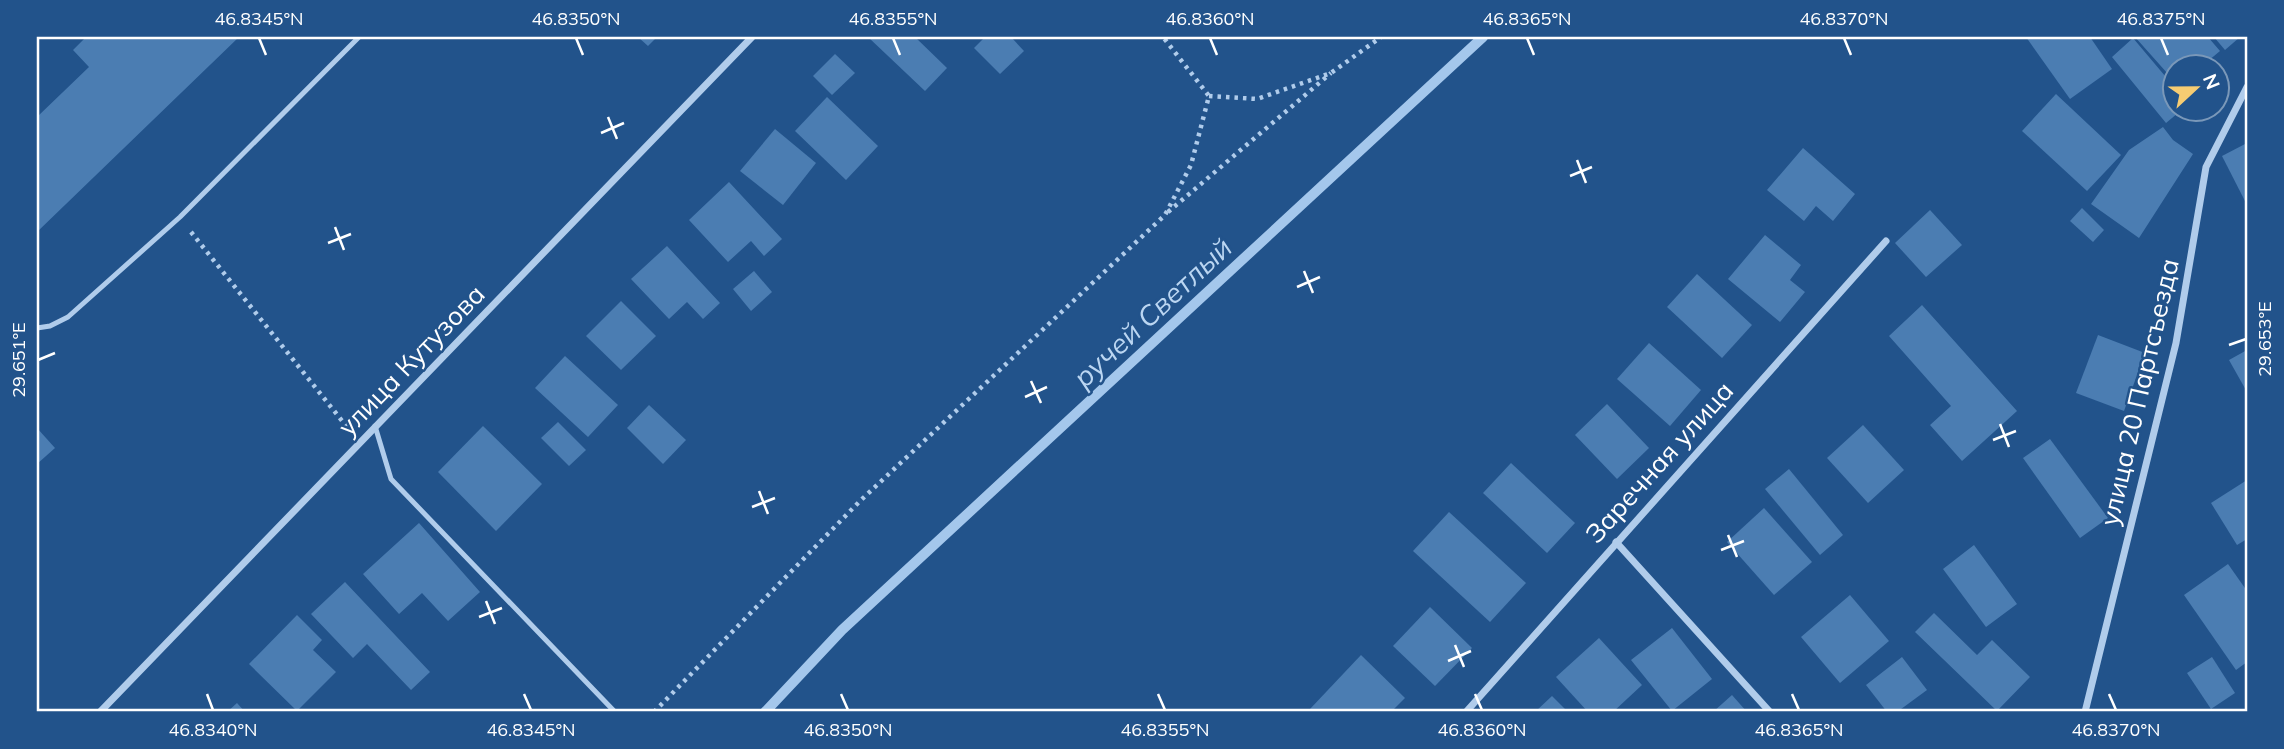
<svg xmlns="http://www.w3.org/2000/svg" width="2284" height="749" font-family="Mulish,sans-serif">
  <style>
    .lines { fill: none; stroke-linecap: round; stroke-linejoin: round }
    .stream { stroke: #a4c7ec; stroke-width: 10 }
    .building { fill: #4b7db2 }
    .path { stroke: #b0cceb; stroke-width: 4.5; stroke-dasharray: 3.5 5; stroke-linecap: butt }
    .service { stroke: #b0cceb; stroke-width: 5 }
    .minor { stroke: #b0cceb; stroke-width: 7 }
    .ticks { fill: none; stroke: #fff; stroke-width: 2.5 }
    .labels { text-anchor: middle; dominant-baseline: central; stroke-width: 5; stroke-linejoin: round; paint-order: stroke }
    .street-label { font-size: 26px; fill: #fff; stroke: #22538b }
    .water-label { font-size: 28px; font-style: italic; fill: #bbd6f2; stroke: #22538b }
    .neatline { fill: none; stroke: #fff; stroke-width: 2.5 }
    .ticks-label { font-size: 18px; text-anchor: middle; fill: #fff }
  </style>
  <rect width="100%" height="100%" fill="#22538b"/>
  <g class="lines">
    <path class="stream" d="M 765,712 L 842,630 L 1483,37"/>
  </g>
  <g class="building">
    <path d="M 86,37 L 239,37 L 37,232 L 37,117 L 89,67 L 73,50 Z"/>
    <path d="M 638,37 L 657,37 L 648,46 Z"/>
    <path d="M 868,37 L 915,37 L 947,68 L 925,91 Z"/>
    <path d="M 985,37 L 1011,37 L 1024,51 L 1000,74 L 974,48 Z"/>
    <path d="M 2026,37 L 2090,37 L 2112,69 L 2070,99 Z"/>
    <path d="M 2135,37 L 2208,37 L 2220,51 L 2202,66 L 2176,66 L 2176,83 Z"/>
    <path d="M 2214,37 L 2240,37 L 2225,50 Z"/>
    <path d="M 2133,38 L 2176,89 L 2176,108 L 2184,108 L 2166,123 L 2112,57 Z"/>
    <path d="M 835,54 L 855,73 L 832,95 L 813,76 Z"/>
    <path d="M 2056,94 L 2121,155 L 2087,191 L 2022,131 Z"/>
    <path d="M 827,97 L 878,146 L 846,180 L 795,131 Z"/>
    <path d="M 2163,127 L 2173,140 L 2193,154 L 2139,238 L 2091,204 L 2129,150 Z"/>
    <path d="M 775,129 L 816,163 L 783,205 L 740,171 Z"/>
    <path d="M 2247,143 L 2247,205 L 2222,156 Z"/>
    <path d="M 1803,148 L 1855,194 L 1833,221 L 1816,206 L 1804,221 L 1767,190 Z"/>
    <path d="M 729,182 L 782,239 L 764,256 L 751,241 L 728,262 L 689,220 Z"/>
    <path d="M 2082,208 L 2104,230 L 2093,242 L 2070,221 Z"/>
    <path d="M 1930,210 L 1962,245 L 1926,277 L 1895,243 Z"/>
    <path d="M 1765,235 L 1801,265 L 1790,280 L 1805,292 L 1780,322 L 1728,279 Z"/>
    <path d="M 667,246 L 720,303 L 703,319 L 687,302 L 669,319 L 631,279 Z"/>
    <path d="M 754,271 L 772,292 L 751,311 L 733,289 Z"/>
    <path d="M 1697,274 L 1752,325 L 1722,358 L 1667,307 Z"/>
    <path d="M 621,301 L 656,336 L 621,370 L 586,336 Z"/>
    <path d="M 1922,305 L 2017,411 L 1962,461 L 1930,425 L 1951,406 L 1889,336 Z"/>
    <path d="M 2098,335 L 2145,353 L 2124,411 L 2076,393 Z"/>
    <path d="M 1649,343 L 1701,390 L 1670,426 L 1617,379 Z"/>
    <path d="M 2247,350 L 2247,392 L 2229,360 Z"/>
    <path d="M 565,356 L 618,405 L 588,437 L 535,388 Z"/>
    <path d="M 1607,404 L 1649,448 L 1617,479 L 1575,435 Z"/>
    <path d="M 649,405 L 686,440 L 663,464 L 627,428 Z"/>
    <path d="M 558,422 L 586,450 L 569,466 L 541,438 Z"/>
    <path d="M 1863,425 L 1904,470 L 1868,503 L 1827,458 Z"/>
    <path d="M 483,426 L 542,484 L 496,531 L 438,472 Z"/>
    <path d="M 37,428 L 55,448 L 37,464 Z"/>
    <path d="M 2050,439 L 2108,518 L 2080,538 L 2023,458 Z"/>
    <path d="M 1511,463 L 1575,523 L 1547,553 L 1483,493 Z"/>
    <path d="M 1789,469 L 1843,535 L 1820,555 L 1765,489 Z"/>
    <path d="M 2247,480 L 2247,539 L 2237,545 L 2211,503 Z"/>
    <path d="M 1764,508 L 1812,562 L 1774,595 L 1727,542 Z"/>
    <path d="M 1449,512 L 1526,583 L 1490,622 L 1413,551 Z"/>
    <path d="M 419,523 L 480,592 L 448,621 L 422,593 L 399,614 L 363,574 Z"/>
    <path d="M 1974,545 L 2017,604 L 1986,627 L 1943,569 Z"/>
    <path d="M 2228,564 L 2247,591 L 2247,662 L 2236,670 L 2184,595 Z"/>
    <path d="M 345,582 L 430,672 L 411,690 L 367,644 L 353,658 L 311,614 Z"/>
    <path d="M 1850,595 L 1889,641 L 1840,683 L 1801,637 Z"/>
    <path d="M 1430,607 L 1472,648 L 1435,686 L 1393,646 Z"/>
    <path d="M 1934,613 L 1977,655 L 1992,640 L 2030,677 L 1997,711 L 1915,632 Z"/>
    <path d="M 297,615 L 322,640 L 313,650 L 336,672 L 297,711 L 249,664 Z"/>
    <path d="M 1672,628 L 1712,679 L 1672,711 L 1631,660 Z"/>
    <path d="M 1599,638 L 1642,685 L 1613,712 L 1588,712 L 1556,677 Z"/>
    <path d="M 1361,655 L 1405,698 L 1391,712 L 1313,712 L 1310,709 Z"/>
    <path d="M 1902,657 L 1927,690 L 1897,712 L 1887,712 L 1866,685 Z"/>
    <path d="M 2212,657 L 2235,693 L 2211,709 L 2187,673 Z"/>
    <path d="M 1732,695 L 1747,712 L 1713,712 Z"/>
    <path d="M 1552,696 L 1568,712 L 1535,712 Z"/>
    <path d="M 237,703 L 245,712 L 227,712 Z"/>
  </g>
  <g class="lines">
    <g class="path">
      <path d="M 1209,96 L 1257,99 L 1331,73 L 1381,37"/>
      <path d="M 1168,212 L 1331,73"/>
      <path d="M 191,232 L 347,427"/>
      <path d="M 654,712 L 860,501 L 1165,215 L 1191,165 L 1209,96 L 1163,37"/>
    </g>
    <g class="service">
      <path d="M 37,328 L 50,326 L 68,317 L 180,217 L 359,37"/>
      <path d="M 375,426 L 391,479 L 615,712"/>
    </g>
    <g class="minor">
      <path d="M 1616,542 L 1770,712"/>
      <path d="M 100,712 L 752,37"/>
      <path d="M 1466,712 L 1886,241"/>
      <path d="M 2085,712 L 2176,343 L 2206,167 L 2247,87"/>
    </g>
  </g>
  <path class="ticks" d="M 259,38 L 266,55M 576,38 L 583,55M 893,38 L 900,55M 1210,38 L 1217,55M 1527,38 L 1534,55M 1844,38 L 1851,55M 2161,38 L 2168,55M 608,117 L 617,139M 601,133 L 624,123M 1577,160 L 1586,183M 1570,176 L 1592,167M 335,227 L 344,250M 328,243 L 351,234M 1304,271 L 1313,293M 1297,287 L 1320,277M 2229,345 L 2246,339M 38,360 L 55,353M 1031,381 L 1041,403M 1025,397 L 1047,387M 2000,424 L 2009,447M 1993,440 L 2016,431M 759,491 L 768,514M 752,507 L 775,498M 1728,535 L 1737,557M 1721,550 L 1744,541M 486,601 L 495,624M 479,617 L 502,608M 1455,645 L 1464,667M 1448,661 L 1471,651M 207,694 L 213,710M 524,694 L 531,710M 841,694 L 848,710M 1158,694 L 1165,710M 1475,694 L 1482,710M 1792,694 L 1799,710M 2109,694 L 2116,710"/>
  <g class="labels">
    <g class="street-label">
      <text transform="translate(411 360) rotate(-46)">улица Кутузова</text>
      <text transform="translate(2139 392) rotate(-77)">улица 20 Партсъезда</text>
      <text transform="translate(1659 462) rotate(-48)">Заречная улица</text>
    </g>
    <g class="water-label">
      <text transform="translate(1152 312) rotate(-43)">ручей Светлый</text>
    </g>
  </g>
  <rect width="2284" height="749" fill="none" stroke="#22538b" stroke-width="77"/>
  <g transform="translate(2196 88) rotate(68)"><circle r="33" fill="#22538b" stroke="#7a98b9" stroke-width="2"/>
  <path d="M0-5L12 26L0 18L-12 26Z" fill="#f6cc72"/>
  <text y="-10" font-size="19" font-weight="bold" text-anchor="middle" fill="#ffffff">N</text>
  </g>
  <rect x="38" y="38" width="2208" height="672" class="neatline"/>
  <g class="ticks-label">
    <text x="259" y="25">46.8345°N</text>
    <text x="576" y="25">46.8350°N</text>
    <text x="893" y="25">46.8355°N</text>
    <text x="1210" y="25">46.8360°N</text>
    <text x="1527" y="25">46.8365°N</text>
    <text x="1844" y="25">46.8370°N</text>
    <text x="2161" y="25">46.8375°N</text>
    <text transform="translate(2265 339) rotate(-90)" y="6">29.653°E</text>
    <text transform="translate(19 360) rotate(-90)" y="6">29.651°E</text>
    <text x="213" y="736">46.8340°N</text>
    <text x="531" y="736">46.8345°N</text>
    <text x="848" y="736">46.8350°N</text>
    <text x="1165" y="736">46.8355°N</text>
    <text x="1482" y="736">46.8360°N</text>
    <text x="1799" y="736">46.8365°N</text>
    <text x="2116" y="736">46.8370°N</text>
  </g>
</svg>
